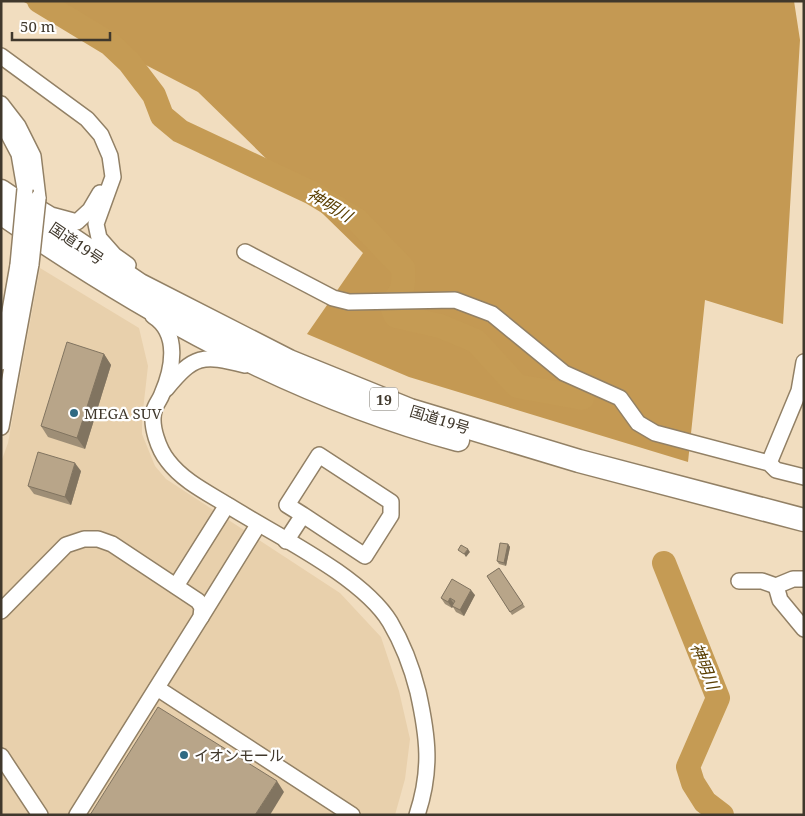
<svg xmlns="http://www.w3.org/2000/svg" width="805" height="816" font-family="'Noto Serif','Noto Sans JP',serif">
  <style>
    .built { fill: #e8d0ac }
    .forest { fill: #c49953 }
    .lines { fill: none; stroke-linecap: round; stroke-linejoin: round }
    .river { stroke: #c59b54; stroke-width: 24 }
    .minor-casing { stroke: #928065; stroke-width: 18 }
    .highway-casing { stroke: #928065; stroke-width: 25 }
    .minor { stroke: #fff; stroke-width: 15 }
    .highway { stroke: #fff; stroke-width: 22 }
    .minor-bridge-casing { stroke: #928065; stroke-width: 18; stroke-linecap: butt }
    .minor-bridge { stroke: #fff; stroke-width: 15 }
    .wall { fill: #9e8e76 }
    .shaded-wall { fill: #817460 }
    .building { fill: #b8a589; stroke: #817460 }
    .poi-dot { fill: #306a83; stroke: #fff; stroke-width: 2 }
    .labels { text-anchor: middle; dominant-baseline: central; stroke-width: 4.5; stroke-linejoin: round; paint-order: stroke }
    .shield { fill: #fff; stroke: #79746b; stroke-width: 1 }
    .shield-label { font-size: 14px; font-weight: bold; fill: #40382c }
    .street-label { font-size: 15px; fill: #40382c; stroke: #fff }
    .poi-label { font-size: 15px; fill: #40382c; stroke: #fff; text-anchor: start }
    .water-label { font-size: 16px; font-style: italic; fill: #5b3f02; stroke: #fff }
  </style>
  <rect width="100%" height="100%" fill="#f1ddbf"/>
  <path class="built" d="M 40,268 L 139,328 L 148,366 L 142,419 L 142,434 L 155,466 L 166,479 L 340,593 L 381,637 L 399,691 L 410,739 L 405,779 L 395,815 L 1,815 L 1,462 L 8,443 Z"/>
  <path class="forest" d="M 22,1 L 794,1 L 800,40 L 783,324 L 705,300 L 688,462 L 409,377 L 307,334 L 363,253 L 198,92 Z"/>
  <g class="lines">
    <g class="river">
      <path d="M 39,1 L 110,44 L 129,62 L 154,95 L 162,116 L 180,131 L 312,193 L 357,220 L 403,268 C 403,274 404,282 402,288 C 398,302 386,299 396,316 L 440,326 L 476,341 L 517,386 L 582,398"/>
      <path d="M 664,563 L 718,698 L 688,767 L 693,783 L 705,802 L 722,815"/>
    </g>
    <g class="minor-casing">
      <g id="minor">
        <path d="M 1,56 L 87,119 L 101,135 L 110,156 L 113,177 L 96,224 L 99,238 L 114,255 L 128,265"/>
        <path d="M 1,104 L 18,126 L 33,156 L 38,198"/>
        <path d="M 1,120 L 19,154 L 25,189"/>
        <path d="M 41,209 L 51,215 L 77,222 L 90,210 L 100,193"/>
        <path d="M 245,252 L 333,298 L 349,302 L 455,300 L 492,314 L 564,373 L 620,398 L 638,423 L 655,433 L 769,463 L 776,470 L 804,477"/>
        <path d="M 153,316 C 180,333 173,369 162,394 C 160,400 155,405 154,411 C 150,426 159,450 168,461 C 183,481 208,493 229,506 C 275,535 362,576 390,622 C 403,644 412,668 418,692 C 428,737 432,770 417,815"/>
        <path d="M 1,362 L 18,265"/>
        <path d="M 166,389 C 194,355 202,354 245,365"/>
        <path d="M 1,427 L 31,264"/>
        <path d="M 769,463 L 799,391 L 804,362"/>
        <path d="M 286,541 L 303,515 L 287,505 L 319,455 L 391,502 L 391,515 L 365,556 L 303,515"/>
        <path d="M 739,581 L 762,581 L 776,586 L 793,579 L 804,579"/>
        <path d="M 176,586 L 227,505"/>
        <path d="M 776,586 L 780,600 L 804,629"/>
        <path d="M 1,611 L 66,545 L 84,539 L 98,539 L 112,544 L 198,601 L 202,607 L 201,617 L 77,815"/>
        <path d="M 201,617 L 258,525"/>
        <path d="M 157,688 L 352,815"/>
        <path d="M 1,756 L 40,815"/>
      </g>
    </g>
    <g class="highway-casing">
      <g id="highway">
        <path d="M 1,191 L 140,285 L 289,361 L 410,410 L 579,461 L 804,520"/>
        <path d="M 1,213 C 143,311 290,394 458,440"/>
      </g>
    </g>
    <use href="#minor" class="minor"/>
    <use href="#highway" class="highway"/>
    <g class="minor-bridge-casing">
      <g id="minor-bridge">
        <path d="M 31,264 L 38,198"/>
        <path d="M 18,265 L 25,189"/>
      </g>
    </g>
    <use href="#minor-bridge" class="minor-bridge"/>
  </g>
  <g class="wall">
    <path d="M 104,354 L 111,365 L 85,449 L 48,437 L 41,426 Z"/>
    <path d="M 81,471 L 71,505 L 34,494 L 28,486 Z"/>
    <path d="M 508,544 L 510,547 L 506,566 L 499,564 L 497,561 Z"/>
    <path d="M 499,568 L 525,607 L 512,615 L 487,576 Z"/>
    <path d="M 475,595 L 464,616 L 456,612 L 453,607 L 452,608 L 445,604 L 441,598 Z"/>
  </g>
  <g class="shaded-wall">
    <path d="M 104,354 L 111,365 L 85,449 L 77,438 Z"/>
    <path d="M 75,463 L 81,471 L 71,505 L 65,497 Z"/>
    <path d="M 508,544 L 510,547 L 506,566 L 504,563 Z"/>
    <path d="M 468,549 L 470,552 L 466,557 L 464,554 Z"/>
    <path d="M 471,590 L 475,595 L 464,616 L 460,610 Z"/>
    <path d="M 450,598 L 454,604 L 452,608 L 448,602 Z"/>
    <path d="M 277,781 L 284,792 L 270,815 L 255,815 Z"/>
  </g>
  <g class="building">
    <path d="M 67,342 L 104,354 L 77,438 L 41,426 Z"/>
    <path d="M 38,452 L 75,463 L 65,497 L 28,486 Z"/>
    <path d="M 500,543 L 508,544 L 504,563 L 497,561 Z"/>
    <path d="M 461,545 L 468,549 L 464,554 L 458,550 Z"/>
    <path d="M 499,568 L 523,604 L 510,612 L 487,576 Z"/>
    <path d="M 452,579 L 471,590 L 460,610 L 452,606 L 455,601 L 450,598 L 448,602 L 441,598 Z"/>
    <path d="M 158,707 L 277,781 L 255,815 L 90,815 Z"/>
  </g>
  <g class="poi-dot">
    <circle cx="74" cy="413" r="5"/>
    <circle cx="184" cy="755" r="5"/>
  </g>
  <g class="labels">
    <rect class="shield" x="370" y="387.5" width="28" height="23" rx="4"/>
    <g class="shield-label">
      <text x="384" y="399">19</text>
    </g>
    <g class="street-label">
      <text transform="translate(77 243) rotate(34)">国道19号</text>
      <text transform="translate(440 419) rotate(17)">国道19号</text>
    </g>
    <g class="poi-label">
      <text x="84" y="413">MEGA SUV</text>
      <text x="194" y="755">イオンモール</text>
    </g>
    <g class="water-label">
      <text transform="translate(330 205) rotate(31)">神明川</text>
      <text transform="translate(705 666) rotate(68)">神明川</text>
    </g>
  </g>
  <rect width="805" height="816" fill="none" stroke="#40382c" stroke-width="5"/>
  <path d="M12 32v8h98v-8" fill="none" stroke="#40382c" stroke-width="2.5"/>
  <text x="20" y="32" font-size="15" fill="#40382c" stroke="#ffffff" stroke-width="4" paint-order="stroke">50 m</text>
</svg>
